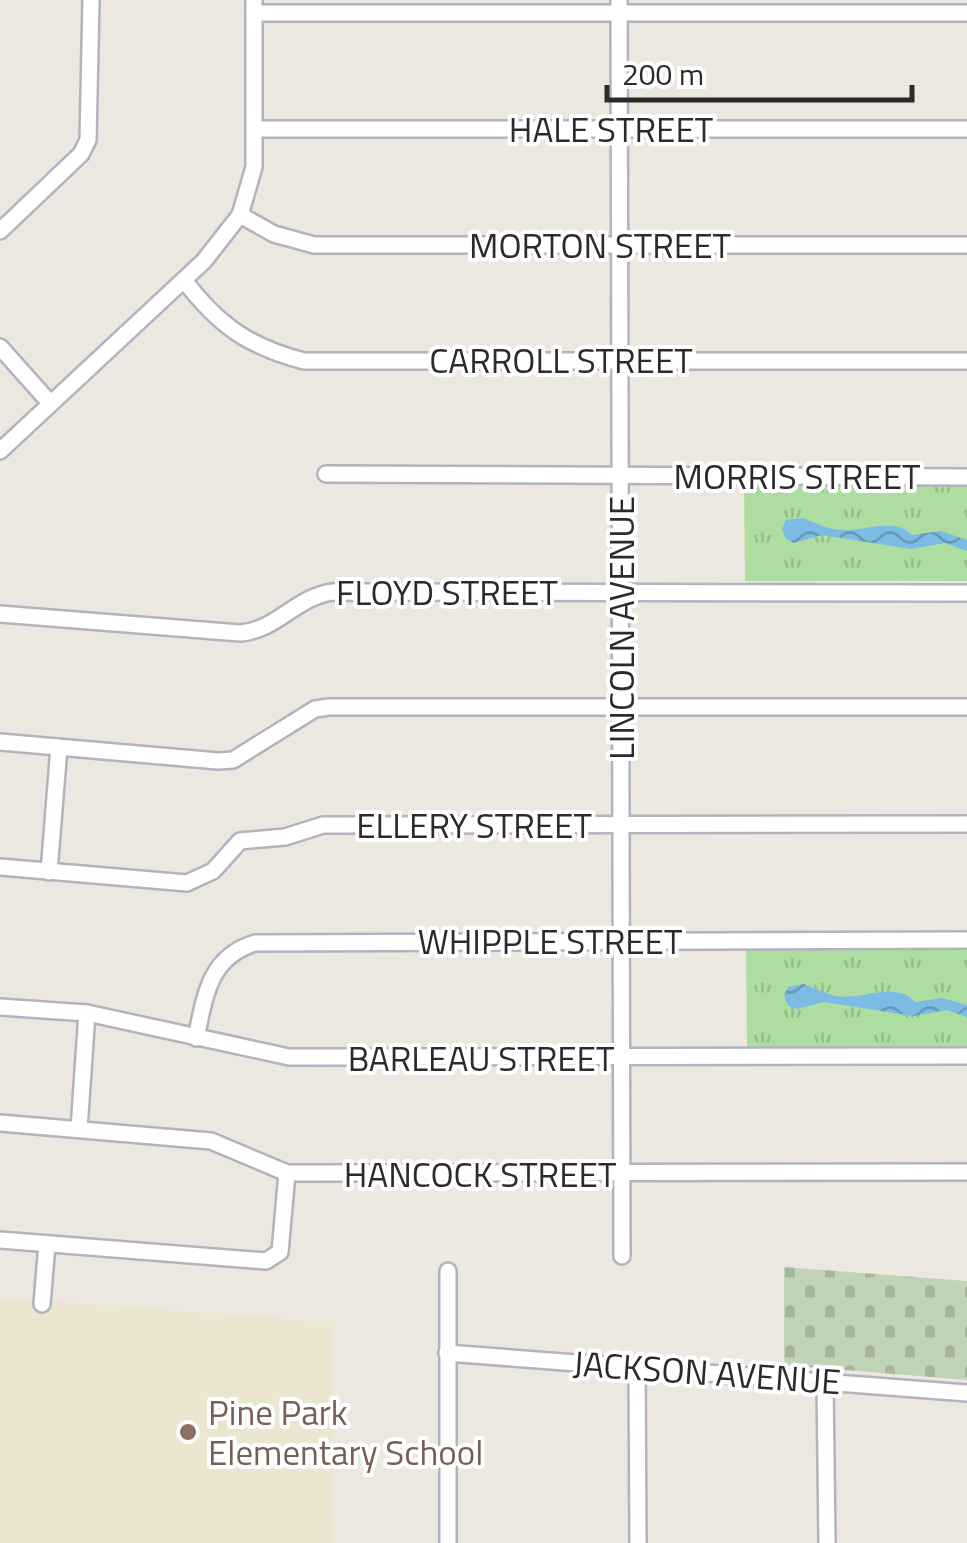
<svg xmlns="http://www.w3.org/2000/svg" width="967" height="1543" font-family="'Titillium Web',sans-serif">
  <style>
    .education { fill: #ece6d0 }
    .grass { fill: url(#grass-tufts) }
    .cemetery { fill: url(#cemetery-stones) }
    .water { fill: url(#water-waves) }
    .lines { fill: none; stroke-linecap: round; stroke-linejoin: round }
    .minor-casing { stroke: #b2b3bd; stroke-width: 20 }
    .minor { stroke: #fff; stroke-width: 15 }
    .education-dot { fill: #8d6e63; stroke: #fff; stroke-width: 4 }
    .labels { text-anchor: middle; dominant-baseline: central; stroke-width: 8; stroke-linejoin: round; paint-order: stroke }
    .street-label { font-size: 35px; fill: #2b2b2b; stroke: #fff }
    .education-label { font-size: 35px; fill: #785e54; stroke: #fff; text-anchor: start }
  </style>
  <defs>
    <pattern id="grass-tufts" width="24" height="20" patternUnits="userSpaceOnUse" patternTransform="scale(2.5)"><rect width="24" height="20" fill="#aedda1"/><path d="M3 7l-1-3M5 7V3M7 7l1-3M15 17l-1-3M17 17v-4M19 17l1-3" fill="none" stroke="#96be8b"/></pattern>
    <pattern id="cemetery-stones" width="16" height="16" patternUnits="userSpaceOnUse" patternTransform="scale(2.5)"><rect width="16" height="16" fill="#c2d4b8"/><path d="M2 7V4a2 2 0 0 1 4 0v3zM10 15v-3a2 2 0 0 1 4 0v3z" fill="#a7b69e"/></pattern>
    <pattern id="water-waves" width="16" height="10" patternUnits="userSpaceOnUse" patternTransform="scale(2.5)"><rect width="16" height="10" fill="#7cbbe3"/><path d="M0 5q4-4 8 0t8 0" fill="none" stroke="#6698b8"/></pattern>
  </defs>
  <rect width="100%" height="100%" fill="#ece8df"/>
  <path class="education" d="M 35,1252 L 56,1254 L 53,1301 L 330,1322 L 333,1543 L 0,1543 L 0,1298 L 31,1300 Z"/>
  <g class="grass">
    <path d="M 967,480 L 967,581 L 745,581 L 744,481 Z"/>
    <path d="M 967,947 L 967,1047 L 747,1048 L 746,948 Z"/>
  </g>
  <path class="cemetery" d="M 784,1267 L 967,1281 L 967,1380 L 784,1365 Z"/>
  <g class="water">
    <path d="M 802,518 C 812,521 823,527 833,529 C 859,535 893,514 912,535 L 941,531 L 967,540 L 967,551 L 945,543 L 911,549 L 822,535 L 794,543 L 786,539 L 782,529 L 786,520 Z"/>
    <path d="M 804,984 C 814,988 825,993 835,996 C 861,1001 896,980 915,1002 L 943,998 L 967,1005 L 967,1017 L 947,1010 L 913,1016 L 824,1002 L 797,1009 L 788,1006 L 784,995 L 788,987 Z"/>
  </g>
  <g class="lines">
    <g class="minor-casing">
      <g id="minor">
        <path d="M 619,0 L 622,1256"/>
        <path d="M 254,13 L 967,13"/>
        <path d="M 256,129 L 967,129"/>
        <path d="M 240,215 L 274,234 L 314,245 L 967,245"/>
        <path d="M 0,231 L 81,154 L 88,140 L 91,0"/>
        <path d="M 184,280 C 218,325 249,347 304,361 L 967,361"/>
        <path d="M 0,347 L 50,403"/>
        <path d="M 0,451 L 204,261 L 240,215 L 254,167 L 254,0"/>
        <path d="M 326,474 L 967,477"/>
        <path d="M 0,614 L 240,633 C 276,631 297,596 333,592 L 967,593"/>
        <path d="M 0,742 L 218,761 L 233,760 L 315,709 L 329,707 L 967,707"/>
        <path d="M 0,867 L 187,883 L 213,871 L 240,841 L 285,837 L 323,825 L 967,824"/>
        <path d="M 49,872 L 59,747"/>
        <path d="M 0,1007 L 87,1013 L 289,1057 L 967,1056"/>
        <path d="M 196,1038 C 205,996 209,957 255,943 L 967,940"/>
        <path d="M 0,1123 L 211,1141 L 287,1173 L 967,1172"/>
        <path d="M 79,1129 L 87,1013"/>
        <path d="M 0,1240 L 266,1261 L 280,1252 L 287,1173"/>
        <path d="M 42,1304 L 47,1244"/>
        <path d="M 447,1353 L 967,1393"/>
        <path d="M 637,1367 L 638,1543"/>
        <path d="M 825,1382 L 827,1543"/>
        <path d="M 448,1543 L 448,1271"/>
      </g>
    </g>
    <use href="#minor" class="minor"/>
  </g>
  <circle class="education-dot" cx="188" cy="1432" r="10"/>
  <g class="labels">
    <g class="street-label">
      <text x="611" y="129">HALE STREET</text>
      <text x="600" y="245">MORTON STREET</text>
      <text x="561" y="360">CARROLL STREET</text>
      <text x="797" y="476">MORRIS STREET</text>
      <text x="447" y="592">FLOYD STREET</text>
      <text transform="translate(621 628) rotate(-90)">LINCOLN AVENUE</text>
      <text x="474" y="825">ELLERY STREET</text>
      <text x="550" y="941">WHIPPLE STREET</text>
      <text x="481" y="1058">BARLEAU STREET</text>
      <text x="480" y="1174">HANCOCK STREET</text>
      <text transform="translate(707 1372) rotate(4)">JACKSON AVENUE</text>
    </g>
    <g class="education-label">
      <text x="208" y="1412">Pine Park<tspan x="208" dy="40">Elementary School</tspan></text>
    </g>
  </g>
  <path d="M607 85v15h305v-15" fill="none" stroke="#2b2b2b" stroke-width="5"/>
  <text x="622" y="85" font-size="30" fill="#2b2b2b" stroke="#ffffff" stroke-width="8" paint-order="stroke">200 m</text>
</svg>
